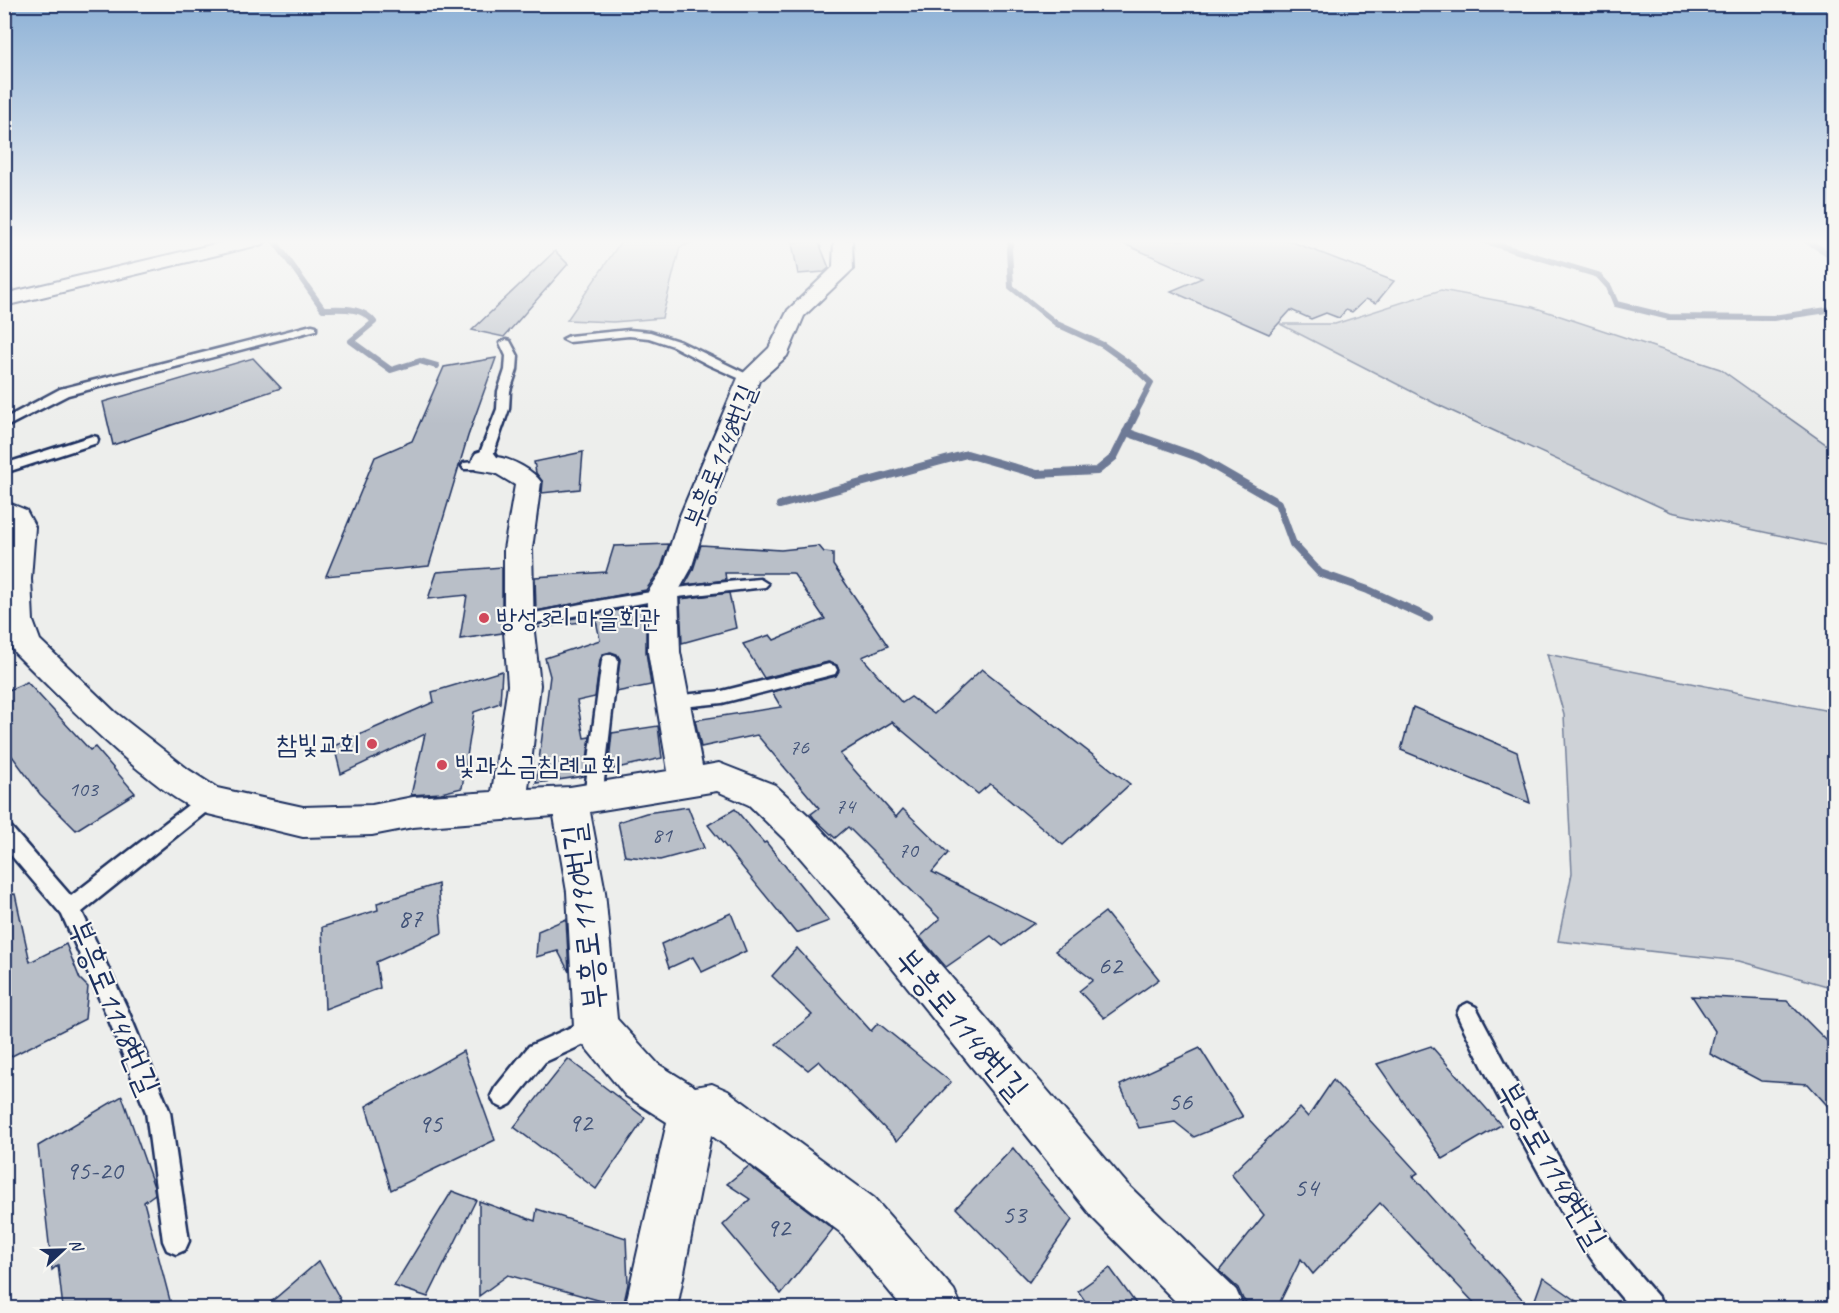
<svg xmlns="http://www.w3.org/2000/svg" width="1839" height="1313" font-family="Caveat,'Poor Story',sans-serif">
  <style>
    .green { fill: #ced2d7; stroke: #74809a; stroke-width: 1.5 }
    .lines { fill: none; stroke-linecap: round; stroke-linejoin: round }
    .stream-far1 { stroke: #6e7a96; stroke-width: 6 }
    .stream { stroke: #6e7a96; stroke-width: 8 }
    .building { fill: #b9bfc8; stroke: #1b2f5e; stroke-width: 1.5 }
    .service-casing { stroke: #1b2f5e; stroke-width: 5 }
    .minor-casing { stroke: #1b2f5e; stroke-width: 4 }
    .service { fill: #f6f6f2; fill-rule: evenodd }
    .minor { fill: #f6f6f2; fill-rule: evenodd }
    .poi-dot { fill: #d1495b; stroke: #f6f6f2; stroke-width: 2 }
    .labels { text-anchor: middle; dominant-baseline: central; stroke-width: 4.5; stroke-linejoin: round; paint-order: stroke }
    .number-label { font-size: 22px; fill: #425378 }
    .street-label { font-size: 26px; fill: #1b2f5e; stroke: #f6f6f2 }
    .poi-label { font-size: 26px; fill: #1b2f5e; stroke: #f6f6f2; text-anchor: start }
    .near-number-label { font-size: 27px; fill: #425378 }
    .near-street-label { font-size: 32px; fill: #1b2f5e; stroke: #f6f6f2 }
  </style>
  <rect width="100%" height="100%" fill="#edeeec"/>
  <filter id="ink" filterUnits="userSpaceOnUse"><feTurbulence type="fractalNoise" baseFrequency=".0167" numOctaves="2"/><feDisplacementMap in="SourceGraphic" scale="12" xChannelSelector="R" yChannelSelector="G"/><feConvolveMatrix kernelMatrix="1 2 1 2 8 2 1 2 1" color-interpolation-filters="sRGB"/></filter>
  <g filter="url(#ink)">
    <g class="green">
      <path d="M 622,240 L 700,240 L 680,247 L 662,318 L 613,322 L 567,320 Z"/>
      <path d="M 1441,290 L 1533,307 L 1720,369 L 1834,450 L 1834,547 L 1671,512 L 1436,404 L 1280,324 L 1335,324 Z"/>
      <path d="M 1547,654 L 1834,712 L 1834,988 L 1739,961 L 1558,941 L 1572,873 L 1564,715 Z"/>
    </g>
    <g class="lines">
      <g class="stream-far1">
        <path d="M 274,240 L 323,309 C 341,309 362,306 374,322 L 351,341 L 391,370 L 420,361 L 437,366"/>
        <path d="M 1011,240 L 1009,249 L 1011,287 L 1057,324 L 1103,345 L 1134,367 L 1151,383 L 1135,414"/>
        <path d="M 1481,240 L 1598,275 L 1609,287 L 1616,304 L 1669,317 L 1773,318 L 1834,309"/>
        <path d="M 1806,240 L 1834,257"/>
      </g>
      <g class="stream">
        <path d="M 1126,432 L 1198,457 L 1278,503 L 1293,544 L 1320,573 L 1368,590 L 1429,618"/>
        <path d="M 780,505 L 967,454 L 1037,474 L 1097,471 L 1114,457 L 1136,413"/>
      </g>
    </g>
    <g class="building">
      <path d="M 818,240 L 829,268 L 824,272 L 798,274 L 792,243 Z"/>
      <path d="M 1115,240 L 1287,240 L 1394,281 L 1376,303 L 1366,299 L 1352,312 L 1346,310 L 1339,318 L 1326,313 L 1311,319 L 1291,310 L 1269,334 L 1171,291 L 1202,278 Z"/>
      <path d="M 555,251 L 568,264 L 504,337 L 472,330 Z"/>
      <path d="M 253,358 L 281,388 L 113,445 L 103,402 Z"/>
      <path d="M 496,358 L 468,436 L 429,566 L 326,576 L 375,457 L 412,441 L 444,367 Z"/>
      <path d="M 583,452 L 580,489 L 542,493 L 543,482 L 536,473 L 534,462 Z"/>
      <path d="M 669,544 L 661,568 L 646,590 L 536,611 L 535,577 L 606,572 L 614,546 Z"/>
      <path d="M 701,545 L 781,550 L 819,546 L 824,552 L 833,553 L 833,565 L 888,646 L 862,657 L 902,703 L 911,697 L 934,714 L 982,669 L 1130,784 L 1063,845 L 990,784 L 978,794 L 892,722 L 840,754 L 896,817 L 903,809 L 948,853 L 932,872 L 1034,923 L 1003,946 L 991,936 L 946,967 L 920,937 L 940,919 L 848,827 L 835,838 L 814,818 L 811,814 L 819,808 L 757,735 L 701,747 L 695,720 L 781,707 L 772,692 L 836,676 L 839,671 L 837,665 L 828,662 L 764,678 L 743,644 L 770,635 L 774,640 L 825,619 L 793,573 L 725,573 L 726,580 L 685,585 L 693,570 Z"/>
      <path d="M 502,567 L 502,633 L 460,639 L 467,595 L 428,599 L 437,572 Z"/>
      <path d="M 729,593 L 736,628 L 682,643 L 680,599 Z"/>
      <path d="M 646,605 L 646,652 L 651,685 L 616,692 L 620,659 L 617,654 L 611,652 L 603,654 L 600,660 L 595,697 L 577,701 L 584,738 L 590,737 L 585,776 L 536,783 L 550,676 L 545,658 L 600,640 L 596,620 L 536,628 L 536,625 Z"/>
      <path d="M 502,671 L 500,703 L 474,712 L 462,788 L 441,793 L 411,795 L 425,734 L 341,774 L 334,746 L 434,702 L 432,692 Z"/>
      <path d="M 27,682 L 90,750 L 95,747 L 135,793 L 76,830 L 40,794 L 4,745 L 4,692 Z"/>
      <path d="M 1413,707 L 1517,752 L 1530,803 L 1401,750 Z"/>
      <path d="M 658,726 L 662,758 L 608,770 L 612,733 Z"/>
      <path d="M 688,807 L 704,848 L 660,860 L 625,856 L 618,822 L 646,813 Z"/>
      <path d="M 735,809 L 764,843 L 766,842 L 829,921 L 796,933 L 708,825 Z"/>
      <path d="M 438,884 L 442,933 L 376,962 L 380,988 L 325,1009 L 322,927 L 378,910 L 377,903 Z"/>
      <path d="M 15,894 L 30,962 L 66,944 L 80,979 L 88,987 L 85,1019 L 4,1060 L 4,895 Z"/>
      <path d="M 1105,912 L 1159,979 L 1104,1018 L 1079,991 L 1093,980 L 1055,951 Z"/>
      <path d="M 731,913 L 746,951 L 702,972 L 693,957 L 669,968 L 661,944 Z"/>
      <path d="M 566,919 L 569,972 L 558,951 L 536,957 L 538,931 Z"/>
      <path d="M 797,948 L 871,1031 L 878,1023 L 951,1082 L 897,1141 L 819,1061 L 808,1070 L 776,1044 L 812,1015 L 772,976 Z"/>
      <path d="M 1692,996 L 1787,1001 L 1834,1048 L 1834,1113 L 1808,1084 L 1761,1081 L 1710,1054 L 1715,1031 Z"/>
      <path d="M 1431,1046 L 1501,1125 L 1443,1159 L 1377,1064 Z"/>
      <path d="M 1200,1048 L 1243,1117 L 1194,1137 L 1175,1122 L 1139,1128 L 1120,1085 Z"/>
      <path d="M 463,1051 L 495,1140 L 391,1190 L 366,1106 Z"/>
      <path d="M 568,1059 L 645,1118 L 596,1189 L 514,1127 Z"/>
      <path d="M 1333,1080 L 1418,1173 L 1413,1176 L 1530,1308 L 1479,1308 L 1380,1203 L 1313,1274 L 1301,1259 L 1277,1308 L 1251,1308 L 1243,1299 L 1238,1288 L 1219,1271 L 1264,1215 L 1231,1174 L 1300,1108 L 1308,1117 Z"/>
      <path d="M 122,1096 L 154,1187 L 155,1194 L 144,1202 L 172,1308 L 63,1308 L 58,1265 L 52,1270 L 38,1146 Z"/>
      <path d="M 1013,1148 L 1072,1220 L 1029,1282 L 956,1208 Z"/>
      <path d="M 749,1166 L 833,1229 L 781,1294 L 723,1225 L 750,1199 L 727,1184 Z"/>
      <path d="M 452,1191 L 476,1200 L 428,1297 L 394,1286 Z"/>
      <path d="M 479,1201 L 535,1221 L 537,1209 L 626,1238 L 628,1284 L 623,1307 L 508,1275 L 479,1296 Z"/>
      <path d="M 319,1261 L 345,1308 L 264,1308 Z"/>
      <path d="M 1110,1268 L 1139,1308 L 1090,1308 L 1078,1291 Z"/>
      <path d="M 1543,1277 L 1587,1308 L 1532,1308 Z"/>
    </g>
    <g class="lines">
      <g class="service-casing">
        <g id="service">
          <path d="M 312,325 L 316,326 L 316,330 L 68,395 L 4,428 L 4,419 L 60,389 Z"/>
          <path d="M 629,330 L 650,332 L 681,342 L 755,378 L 749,382 L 745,381 L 709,365 L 673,346 L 649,338 L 629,336 L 569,342 L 563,339 L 569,336 Z"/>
          <path d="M 506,340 L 510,341 L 518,356 L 517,370 L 510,391 L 509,409 L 492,458 L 487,461 L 492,465 L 485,469 L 464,469 L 462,466 L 464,463 L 482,461 L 478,458 L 497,409 L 498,391 L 505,370 L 506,356 L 500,343 Z"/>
          <path d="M 92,436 L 97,437 L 98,440 L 97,443 L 4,473 L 4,464 Z"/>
          <path d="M 760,579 L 768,584 L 765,587 L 669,598 L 520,626 L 514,625 L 512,621 L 514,617 L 520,616 C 600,600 679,585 760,579 Z"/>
          <path d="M 610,654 L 616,656 L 618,660 L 602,798 L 600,803 L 593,805 L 586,803 L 584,798 L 602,660 L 604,656 Z"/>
          <path d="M 829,664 L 835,666 L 837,670 L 835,674 L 722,703 L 672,708 L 666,706 L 663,702 L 666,698 L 672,696 L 722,691 Z"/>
          <path d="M 208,792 L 215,795 L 217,800 L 215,805 L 82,912 L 127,1008 L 170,1112 L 189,1241 L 185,1250 L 176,1254 L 167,1250 L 163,1241 L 146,1112 L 108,1018 L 62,915 L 4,847 L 4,825 L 11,827 L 71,896 L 201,795 Z"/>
          <path d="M 1468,1003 L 1476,1007 L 1526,1102 L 1581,1195 L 1617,1249 L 1659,1298 L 1662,1308 L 1631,1308 C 1595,1270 1569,1225 1543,1180 C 1514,1128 1486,1075 1460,1021 L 1457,1014 L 1460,1007 Z"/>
          <path d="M 596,1016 L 604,1019 L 607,1027 L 604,1035 L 545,1062 L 511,1104 L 503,1108 L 495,1104 L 491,1096 L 495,1088 L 529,1046 Z"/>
        </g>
      </g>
      <g class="minor-casing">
        <g id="minor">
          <path d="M 232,240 L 266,240 L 263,244 L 4,306 L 4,294 Z"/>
          <path d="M 834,240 L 852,240 L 853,269 L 804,316 L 787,356 L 759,381 L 707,518 L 691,569 L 678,592 L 680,652 L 702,766 L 719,763 L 775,785 L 810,817 L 877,890 L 1127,1184 L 1236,1290 L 1244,1308 L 1182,1308 L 1093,1218 L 849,914 L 784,839 L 749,805 L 717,791 L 590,812 L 605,892 L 617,1019 L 658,1064 L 695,1087 L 712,1084 L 728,1091 L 874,1198 L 954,1290 L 962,1308 L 903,1308 L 840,1232 L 711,1135 L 677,1308 L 625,1308 L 667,1122 L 626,1096 L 581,1042 L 574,1027 L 567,892 L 554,816 L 413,827 L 372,835 L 303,837 L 208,814 C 180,805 158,785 135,767 C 93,731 54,692 15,653 C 0,627 3,582 5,552 C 5,544 8,536 7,529 C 7,520 4,511 4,501 L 26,510 L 35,527 L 31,579 L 33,621 L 40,640 L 115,712 L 189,770 L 217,788 L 303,807 L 372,805 L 413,797 L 492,792 L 508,685 L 504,632 L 504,549 L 515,485 L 495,473 L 476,470 C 471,464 471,459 476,453 L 485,450 L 494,453 L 497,457 C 512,459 533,470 541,482 L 532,549 L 534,632 L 540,685 L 528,789 L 570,787 L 668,771 L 648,652 L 648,592 L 663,569 L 679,518 L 738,378 L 769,348 L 788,310 L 833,267 Z"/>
        </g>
      </g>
      <use href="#service" class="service"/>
      <use href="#minor" class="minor"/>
    </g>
  </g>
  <linearGradient id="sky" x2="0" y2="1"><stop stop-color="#8db1d6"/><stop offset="0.57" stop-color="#f7f7f6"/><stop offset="1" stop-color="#f7f7f6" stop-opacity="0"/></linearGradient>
  <rect width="1839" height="424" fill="url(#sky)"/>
  <g class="poi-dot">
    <circle cx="484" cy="618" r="6"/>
    <circle cx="372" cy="744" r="6"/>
    <circle cx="442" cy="765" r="6"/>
  </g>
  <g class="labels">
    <g class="number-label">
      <text x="799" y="747">76</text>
      <text x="83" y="789">103</text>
      <text x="845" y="806">74</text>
      <text x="662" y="835">81</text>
      <text x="908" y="850">70</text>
    </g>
    <g class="street-label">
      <text transform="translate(720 456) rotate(-68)">부흥로1148번길</text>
    </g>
    <g class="poi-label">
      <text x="496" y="618">방성3리 마을회관</text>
      <text x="360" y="744" text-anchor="end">참빛교회</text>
      <text x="454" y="765">빛과소금침례교회</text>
    </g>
    <g class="near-number-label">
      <text x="410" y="918">87</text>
      <text x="1110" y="965">62</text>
      <text x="1180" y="1101">56</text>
      <text x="580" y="1122">92</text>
      <text x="430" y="1123">95</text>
      <text x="94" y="1170">95-20</text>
      <text x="1306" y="1187">54</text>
      <text x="1014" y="1214">53</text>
      <text x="778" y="1227">92</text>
    </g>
    <g class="near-street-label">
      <text transform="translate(584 917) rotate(-97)">부흥로1190번길</text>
      <text transform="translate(114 1007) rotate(67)">부흥로1148번길</text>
      <text transform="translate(962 1024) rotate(50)">부흥로1148번길</text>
      <text transform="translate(1552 1165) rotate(60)">부흥로1148번길</text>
    </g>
  </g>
  <rect width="1839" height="1313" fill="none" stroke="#f6f6f2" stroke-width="24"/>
  <rect x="12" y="12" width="1815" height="1289" fill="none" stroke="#1b2f5e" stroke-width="2" filter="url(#ink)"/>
  <g transform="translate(63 1250) rotate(68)" stroke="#f6f6f2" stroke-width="4.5" paint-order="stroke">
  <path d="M0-4.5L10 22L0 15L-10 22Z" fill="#1b2f5e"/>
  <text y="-9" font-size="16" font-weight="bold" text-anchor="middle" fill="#1b2f5e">N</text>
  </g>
</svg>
